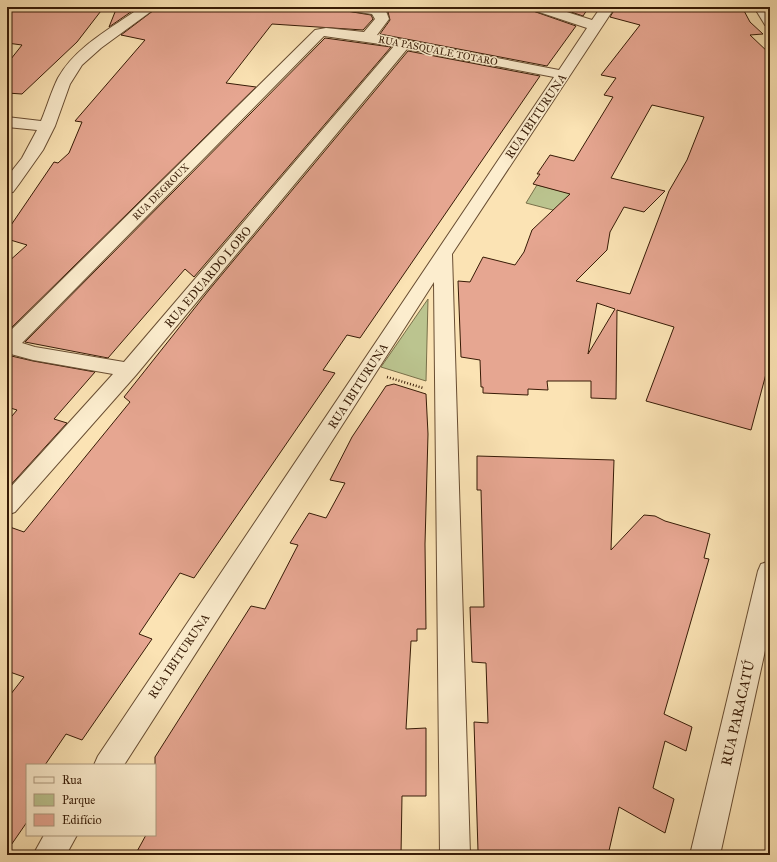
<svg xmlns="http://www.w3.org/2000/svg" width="777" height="862" font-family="'IM FELL Great Primer',serif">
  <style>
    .green { fill: #bbc48f; stroke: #79704a }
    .building { fill: #e6a691; stroke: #371b06; fill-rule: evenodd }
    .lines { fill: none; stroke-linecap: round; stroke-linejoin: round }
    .minor-casing { stroke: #684d32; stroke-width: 2 }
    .path { stroke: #371b06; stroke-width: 2.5; stroke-dasharray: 1 2; stroke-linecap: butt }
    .minor { fill: #fcedce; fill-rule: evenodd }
    .labels { text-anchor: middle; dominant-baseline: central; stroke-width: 3; stroke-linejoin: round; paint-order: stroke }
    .far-street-label { font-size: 10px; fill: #371b06; stroke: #fcedce }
    .street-label { font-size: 12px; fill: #371b06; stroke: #fcedce }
    .near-street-label { font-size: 14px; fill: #371b06; stroke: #fcedce }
  </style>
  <rect width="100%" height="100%" fill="#fbe3b4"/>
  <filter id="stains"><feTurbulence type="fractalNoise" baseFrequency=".005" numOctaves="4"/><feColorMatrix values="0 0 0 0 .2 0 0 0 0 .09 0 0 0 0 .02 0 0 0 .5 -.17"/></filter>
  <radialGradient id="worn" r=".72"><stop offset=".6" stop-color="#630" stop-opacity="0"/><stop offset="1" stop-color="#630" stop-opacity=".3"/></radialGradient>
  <g class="green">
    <path d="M 537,185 L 584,197 L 572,215 L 526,203 Z"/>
    <path d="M 428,299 L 426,381 L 381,367 Z"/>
  </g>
  <g class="building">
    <path d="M 7,7 L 38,8 L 104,7 L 77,42 L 22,94 L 7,93 L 7,64 L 22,45 L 7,43 Z"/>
    <path d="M 117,7 L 138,7 L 109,27 Z"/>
    <path d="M 158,7 L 322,7 L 371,15 L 373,19 L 363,30 L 272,24 L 226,83 L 256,87 L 7,332 L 7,263 L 27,245 L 7,239 L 7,231 L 54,162 L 58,163 L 69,153 L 82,122 L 75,121 L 145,40 L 121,35 Z"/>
    <path d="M 393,7 L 530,7 L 533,11 L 576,26 L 547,66 L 380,34 L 390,20 L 388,12 Z"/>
    <path d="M 556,7 L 589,7 L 583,16 Z"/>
    <path d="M 616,7 L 742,7 L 750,22 L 763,34 L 750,35 L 770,54 L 770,359 L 751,430 L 646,401 L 674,327 L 617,310 L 616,399 L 591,398 L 591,381 L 547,381 L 548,390 L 528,389 L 528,395 L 483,393 L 483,387 L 481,387 L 480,360 L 461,357 L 458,281 L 470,282 L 483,257 L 515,265 L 524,252 L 532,230 L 570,194 L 533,184 L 540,174 L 537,174 L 550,155 L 574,161 L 613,97 L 604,95 L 616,78 L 601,75 L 640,25 L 610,17 ZM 652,105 L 704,117 L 687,160 L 669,191 L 630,294 L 576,281 L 607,250 L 610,232 L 624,207 L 644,212 L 665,191 L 611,178 ZM 597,303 L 615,309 L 588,354 Z"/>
    <path d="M 325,38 L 391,47 L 194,277 L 185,269 L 108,358 L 25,342 Z"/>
    <path d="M 408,51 L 540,76 L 360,338 L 347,335 L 323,370 L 335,373 L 194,578 L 180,573 L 139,634 L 152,639 L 82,740 L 66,734 L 45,765 L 27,765 L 27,822 L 7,851 L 7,699 L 24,677 L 7,671 L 7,526 L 24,532 L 130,402 L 124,397 L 209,290 Z"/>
    <path d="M 7,355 L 33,361 L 95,372 L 54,419 L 67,423 L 7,489 L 7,422 L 17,410 L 7,407 Z"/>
    <path d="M 394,384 L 426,394 L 428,434 L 425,544 L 426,629 L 417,629 L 417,641 L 411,641 L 406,729 L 426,728 L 426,796 L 402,796 L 401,855 L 135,855 L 146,835 L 155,835 L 155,757 L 251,606 L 265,609 L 298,545 L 290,543 L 309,513 L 326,518 L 345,483 L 330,480 L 352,437 L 386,386 Z"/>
    <path d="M 477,456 L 614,460 L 611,550 L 644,515 L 655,516 L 665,521 L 710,534 L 704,558 L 709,559 L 664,714 L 692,727 L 686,751 L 665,741 L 653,788 L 674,799 L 665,833 L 619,807 L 608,855 L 488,855 L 478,851 L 474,722 L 488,723 L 486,663 L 472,662 L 470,607 L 484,607 L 481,490 L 477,490 Z"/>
  </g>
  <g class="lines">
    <g class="minor-casing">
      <g id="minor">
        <path d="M 141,7 L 157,7 L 101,48 L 82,65 L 70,84 L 55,126 L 43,150 L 19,184 L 13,192 L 7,193 L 7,177 L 22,158 L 37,130 L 7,127 L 7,117 L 41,121 C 47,107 51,92 58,78 C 76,46 112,28 141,7 Z"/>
        <path d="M 343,7 L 376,7 L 386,11 L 389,19 L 377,35 L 559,70 L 587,28 L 533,10 L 531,7 L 551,7 L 592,20 L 601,7 L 615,7 L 452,254 L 470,855 L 440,855 L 434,282 L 124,765 L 94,765 L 98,756 L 554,77 L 407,49 L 136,375 L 15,512 L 7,515 L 7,491 L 113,374 L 33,360 L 7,353 L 7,334 L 315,30 L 326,28 L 364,32 L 375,19 L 372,14 L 345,10 ZM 324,36 L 394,46 L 124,362 L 35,347 L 22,343 Z"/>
        <path d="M 754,7 L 768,7 L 770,11 L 770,26 L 765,25 Z"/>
        <path d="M 770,561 L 770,628 L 720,855 L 690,855 L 758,571 L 761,564 Z"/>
        <path d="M 44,835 L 77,835 L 66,855 L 33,855 Z"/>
      </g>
    </g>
    <path class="path" d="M 387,377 L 423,388"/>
    <use href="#minor" class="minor"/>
  </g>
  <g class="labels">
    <g class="far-street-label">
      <text transform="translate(438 51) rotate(11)">RUA PASQUALE TOTARO</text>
      <text transform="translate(161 192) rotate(-45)">RUA DEGROUX</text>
    </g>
    <g class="street-label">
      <text transform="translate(536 116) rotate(-56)">RUA IBITURUNA</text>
      <text transform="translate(208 277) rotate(-50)">RUA EDUARDO LOBO</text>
      <text transform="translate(358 386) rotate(-57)">RUA IBITURUNA</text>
      <text transform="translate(179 656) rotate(-56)">RUA IBITURUNA</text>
    </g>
    <g class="near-street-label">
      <text transform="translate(738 713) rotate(-77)">RUA PARACATÚ</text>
    </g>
  </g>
  <rect width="777" height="862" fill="none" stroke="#fbe3b4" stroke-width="24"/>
  <rect x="8" y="8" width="761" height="846" fill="none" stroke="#371b06" stroke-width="2"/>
  <rect x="12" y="12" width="753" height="838" fill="none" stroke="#371b06"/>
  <rect x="26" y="764" width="130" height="72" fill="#fcedce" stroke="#ad997e"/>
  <rect x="34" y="777" width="20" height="6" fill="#fcedce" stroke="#ad997e"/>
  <text x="62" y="784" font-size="12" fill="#371b06">Rua</text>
  <rect x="34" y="794" width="20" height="12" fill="#bbc48f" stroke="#ad997e"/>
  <text x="62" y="804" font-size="12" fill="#371b06">Parque</text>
  <rect x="34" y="814" width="20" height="12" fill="#e6a691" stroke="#ad997e"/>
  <text x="62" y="824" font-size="12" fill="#371b06">Edifício</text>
  <rect width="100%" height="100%" filter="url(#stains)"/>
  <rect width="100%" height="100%" fill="url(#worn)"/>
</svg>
